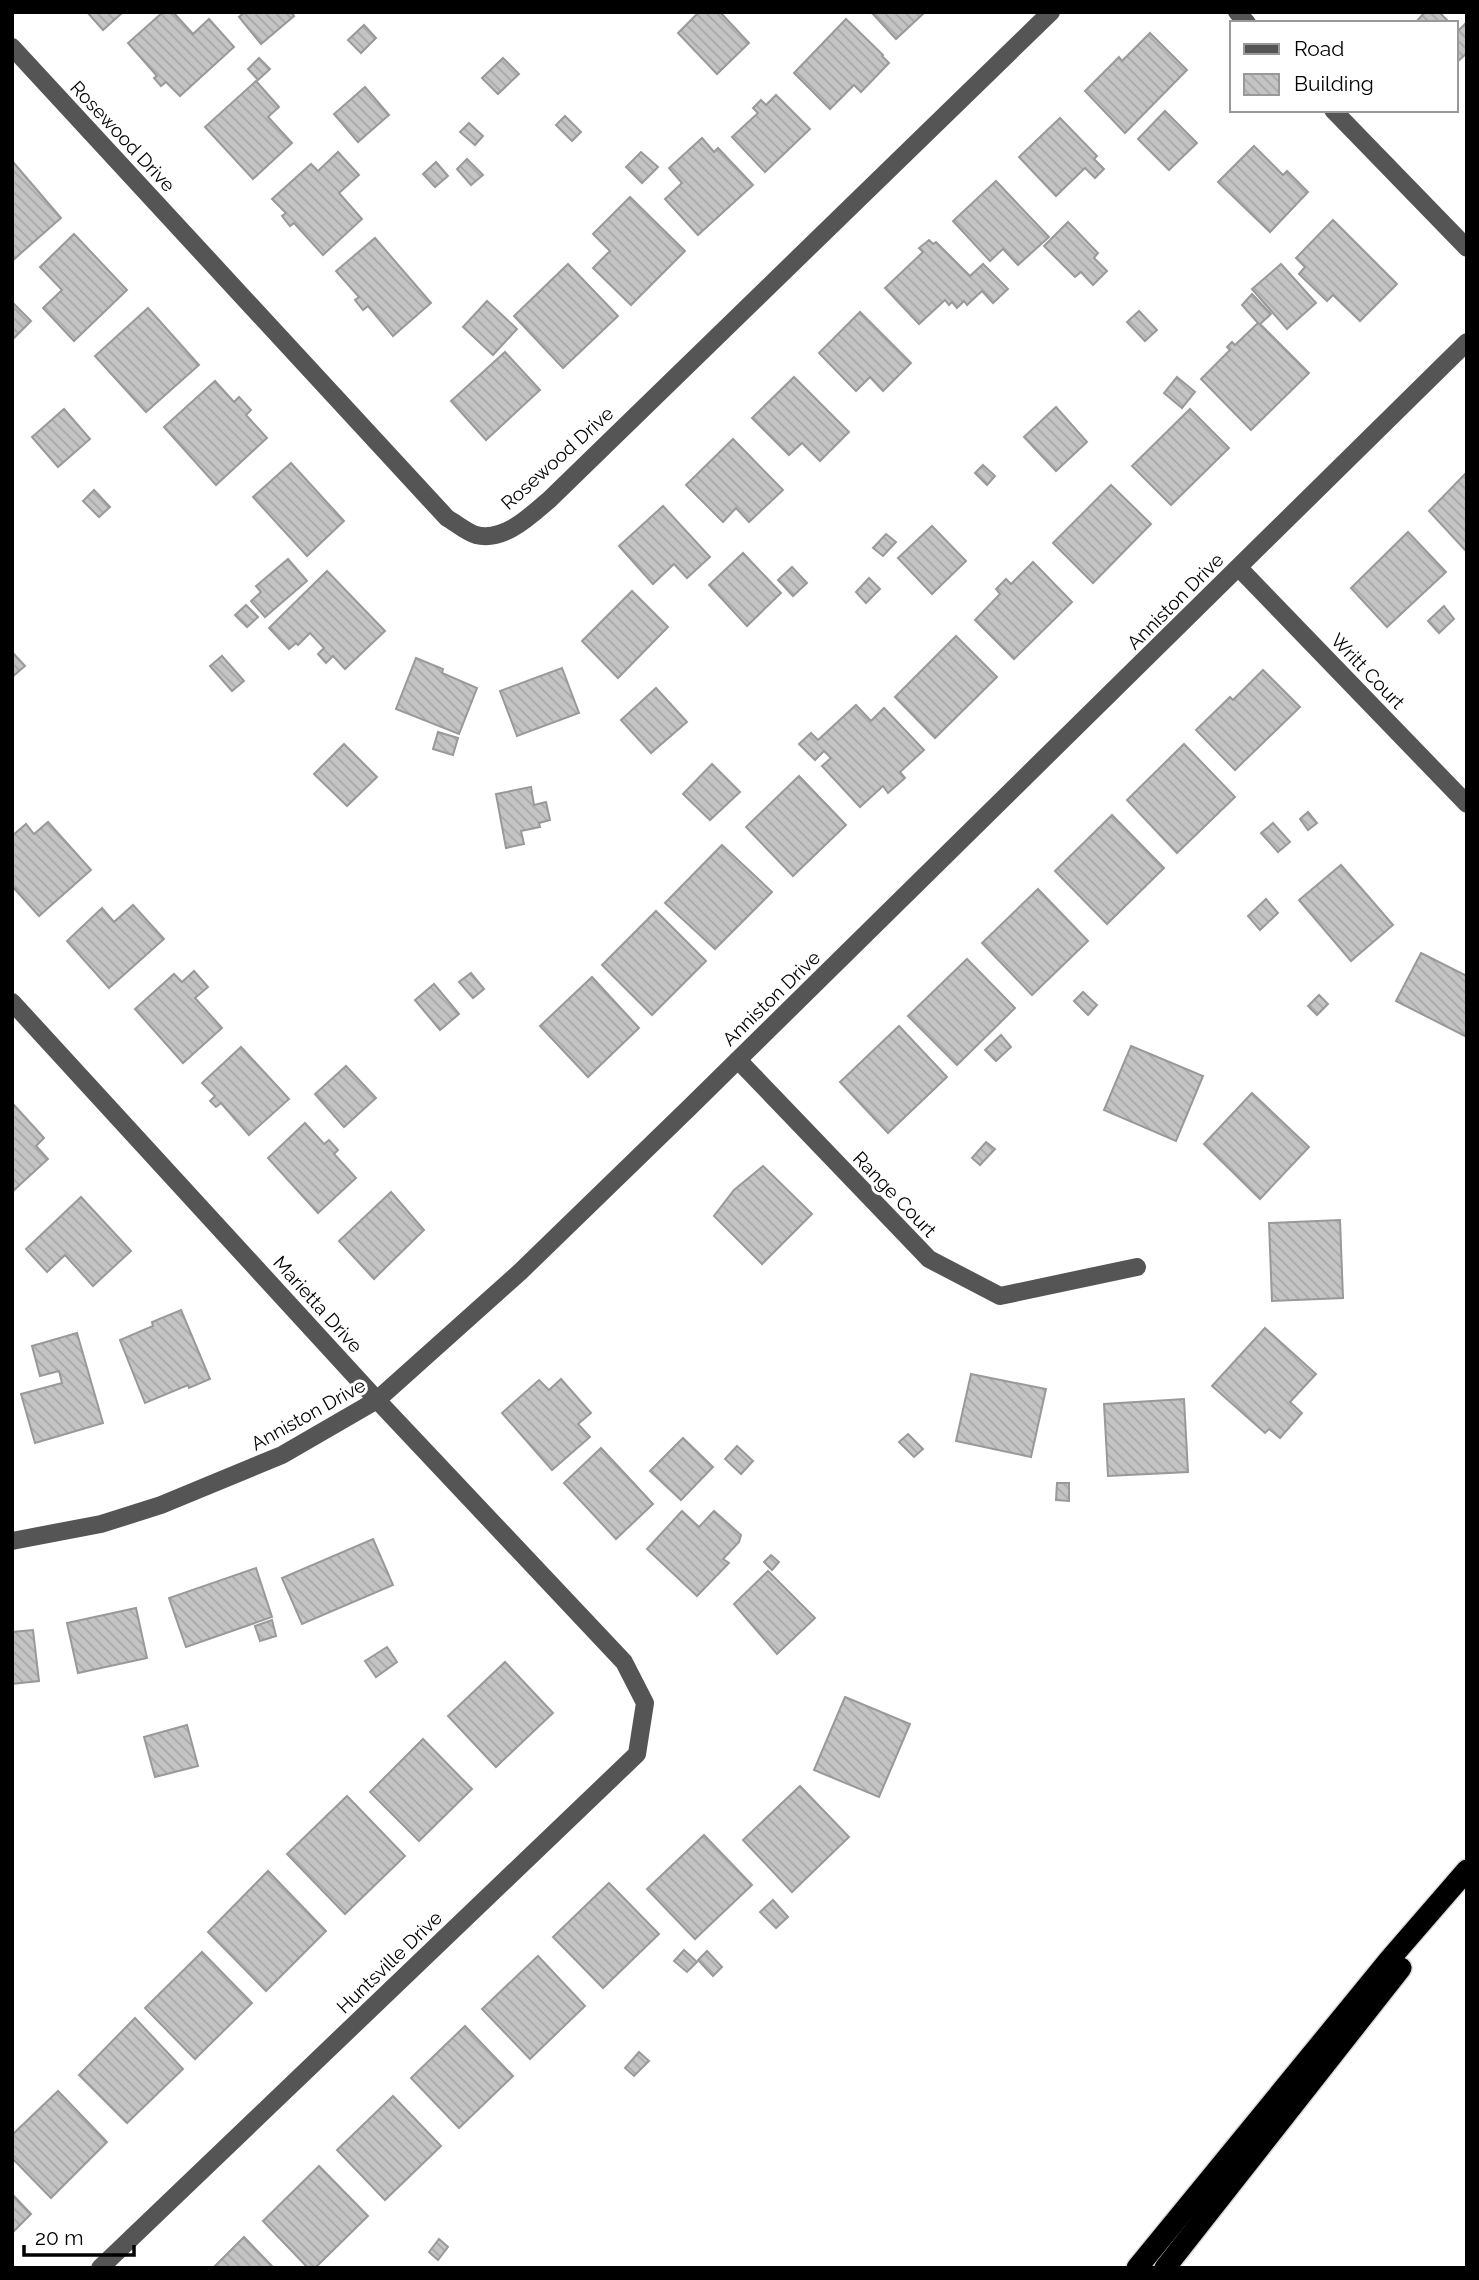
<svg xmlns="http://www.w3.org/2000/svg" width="1479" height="2280" font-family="Raleway,sans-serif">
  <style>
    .building { fill: url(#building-back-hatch); stroke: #999; stroke-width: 2 }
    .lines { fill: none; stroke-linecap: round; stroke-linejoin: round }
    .highway-casing { stroke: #dbdbdb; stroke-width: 24 }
    .minor { stroke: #555; stroke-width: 18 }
    .highway { stroke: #000; stroke-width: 21 }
    .labels { text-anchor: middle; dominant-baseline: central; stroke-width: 6; stroke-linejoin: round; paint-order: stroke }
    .street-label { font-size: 19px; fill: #000; stroke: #fff }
  </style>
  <defs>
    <pattern id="building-back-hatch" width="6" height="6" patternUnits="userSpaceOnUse" patternTransform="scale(1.75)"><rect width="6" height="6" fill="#c4c4c4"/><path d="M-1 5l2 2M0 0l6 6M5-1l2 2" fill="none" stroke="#a7a7a7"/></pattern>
  </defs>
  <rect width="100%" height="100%" fill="#fff"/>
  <g class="building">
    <path d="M 87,12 L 123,12 L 103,30 Z"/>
    <path d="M 163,12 L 173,12 L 193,34 L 209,19 L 234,47 L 180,96 L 166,82 L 161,86 L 154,78 L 157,76 L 128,43 Z"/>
    <path d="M 245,12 L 291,12 L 294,16 L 261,44 L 239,17 Z"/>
    <path d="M 699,12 L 720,12 L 749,43 L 717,74 L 678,33 Z"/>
    <path d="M 871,12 L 925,12 L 896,39 Z"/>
    <path d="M 1425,12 L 1439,12 L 1450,23 L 1415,23 Z"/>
    <path d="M 846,19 L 883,55 L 882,56 L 889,63 L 861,92 L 854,85 L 830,109 L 794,73 Z"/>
    <path d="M 1467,22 L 1467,53 L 1456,63 L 1456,29 L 1458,31 Z"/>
    <path d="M 364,25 L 376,38 L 361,53 L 348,40 Z"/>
    <path d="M 1150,33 L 1187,70 L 1125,133 L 1085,91 L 1119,57 L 1122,61 Z"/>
    <path d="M 259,58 L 270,69 L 258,80 L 248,69 Z"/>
    <path d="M 503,58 L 519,74 L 498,94 L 482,78 Z"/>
    <path d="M 256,81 L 279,107 L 268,117 L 292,143 L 253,179 L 205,127 Z"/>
    <path d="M 365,87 L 389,115 L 358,142 L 334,114 Z"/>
    <path d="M 776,95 L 810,129 L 765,172 L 732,137 L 758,113 L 753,108 L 761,100 L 766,105 Z"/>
    <path d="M 1165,111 L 1197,143 L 1169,170 L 1138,139 Z"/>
    <path d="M 565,116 L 581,132 L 572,141 L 556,125 Z"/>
    <path d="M 1060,118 L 1097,156 L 1094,159 L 1104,169 L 1095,178 L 1085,168 L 1056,196 L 1019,157 Z"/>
    <path d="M 469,123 L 483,136 L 475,145 L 460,132 Z"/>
    <path d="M 702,138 L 714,152 L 718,148 L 753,185 L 698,235 L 665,199 L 682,183 L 669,168 Z"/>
    <path d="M 1254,146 L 1283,175 L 1287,171 L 1308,192 L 1270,232 L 1218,182 Z"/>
    <path d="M 338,152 L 359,175 L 339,193 L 362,219 L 323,255 L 294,223 L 290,226 L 282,216 L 286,213 L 272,199 L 311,164 L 318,171 Z"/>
    <path d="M 641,152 L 658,167 L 642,183 L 626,167 Z"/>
    <path d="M 467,159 L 483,175 L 471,185 L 457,169 Z"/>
    <path d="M 13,162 L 61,218 L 12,261 L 12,162 Z"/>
    <path d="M 436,162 L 448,176 L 435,187 L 423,174 Z"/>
    <path d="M 996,181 L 1049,237 L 1018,265 L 1003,249 L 990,261 L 953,221 Z"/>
    <path d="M 630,197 L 685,251 L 631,305 L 593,268 L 610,251 L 593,234 Z"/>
    <path d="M 1333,220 L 1397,284 L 1360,321 L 1333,295 L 1327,301 L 1299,274 L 1305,267 L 1296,258 Z"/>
    <path d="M 1068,222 L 1098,253 L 1094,258 L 1107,271 L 1093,285 L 1081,272 L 1075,277 L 1044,246 Z"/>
    <path d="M 74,234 L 127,290 L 74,341 L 43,308 L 62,290 L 40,267 Z"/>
    <path d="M 375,238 L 431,303 L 393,336 L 368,306 L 363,310 L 355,300 L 359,297 L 336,271 Z"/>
    <path d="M 929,240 L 933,244 L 936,242 L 970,276 L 983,264 L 1008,289 L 993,303 L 982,291 L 967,305 L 964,301 L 957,308 L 952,302 L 949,305 L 945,300 L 919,324 L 885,288 L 923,252 L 919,248 Z"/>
    <path d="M 568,264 L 618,316 L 563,368 L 514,316 Z"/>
    <path d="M 1281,264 L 1316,303 L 1287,329 L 1252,289 Z"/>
    <path d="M 1252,294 L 1271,314 L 1260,324 L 1309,373 L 1251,430 L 1201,379 L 1230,350 L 1227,347 L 1232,342 L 1235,345 L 1258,323 L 1242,305 Z"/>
    <path d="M 487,301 L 517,329 L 493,355 L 463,327 Z"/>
    <path d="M 12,302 L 31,321 L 12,340 Z"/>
    <path d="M 148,308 L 199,365 L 146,412 L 95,356 Z"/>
    <path d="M 1139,311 L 1157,330 L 1145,341 L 1127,322 Z"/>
    <path d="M 860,312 L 911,363 L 883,391 L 870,377 L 856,391 L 819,353 Z"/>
    <path d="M 505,352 L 540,390 L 486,440 L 451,401 Z"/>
    <path d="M 794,377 L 849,432 L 820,461 L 802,443 L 789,455 L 752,418 Z"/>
    <path d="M 1177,377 L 1195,392 L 1182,408 L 1164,393 Z"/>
    <path d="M 215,381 L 234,402 L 239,397 L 251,410 L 246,415 L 267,438 L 216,485 L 164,427 Z"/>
    <path d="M 1056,407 L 1087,442 L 1056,471 L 1024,437 Z"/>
    <path d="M 64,409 L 90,439 L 58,467 L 32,437 Z"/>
    <path d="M 1190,409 L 1229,448 L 1171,505 L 1132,466 Z"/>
    <path d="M 733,439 L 783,490 L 749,522 L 736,508 L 723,522 L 686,485 Z"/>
    <path d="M 291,463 L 344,521 L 307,556 L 253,497 Z"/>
    <path d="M 983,465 L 995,476 L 987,485 L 975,473 Z"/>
    <path d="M 1467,472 L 1467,550 L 1466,551 L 1429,511 Z"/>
    <path d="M 1111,485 L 1151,524 L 1093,583 L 1053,543 Z"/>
    <path d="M 94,490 L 110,507 L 99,517 L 83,501 Z"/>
    <path d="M 663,506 L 710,557 L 687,578 L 674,564 L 653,584 L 619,546 Z"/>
    <path d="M 932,526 L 966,561 L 932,594 L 898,558 Z"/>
    <path d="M 1408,532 L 1446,572 L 1387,627 L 1351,588 Z"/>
    <path d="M 886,534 L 896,542 L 883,556 L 873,548 Z"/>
    <path d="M 743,553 L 781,593 L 747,626 L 709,585 Z"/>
    <path d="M 288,559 L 307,581 L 265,617 L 251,601 L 261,592 L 256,586 Z"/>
    <path d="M 1033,562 L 1072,602 L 1014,659 L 975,620 L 1000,594 L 996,589 L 1006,579 L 1011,584 Z"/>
    <path d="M 792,567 L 807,583 L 793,596 L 778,580 Z"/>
    <path d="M 327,571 L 385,631 L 345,669 L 333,656 L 326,663 L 318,654 L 324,648 L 310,633 L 298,645 L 296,643 L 289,649 L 269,628 Z"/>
    <path d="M 869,578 L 880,589 L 866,603 L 856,592 Z"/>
    <path d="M 632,591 L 668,627 L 618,678 L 582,641 Z"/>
    <path d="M 246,605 L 258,617 L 247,627 L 235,615 Z"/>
    <path d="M 1444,606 L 1454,619 L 1439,633 L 1428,621 Z"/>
    <path d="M 956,636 L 997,677 L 935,738 L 895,697 Z"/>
    <path d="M 12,652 L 25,666 L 12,677 Z"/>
    <path d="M 222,656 L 244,681 L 232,691 L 210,666 Z"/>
    <path d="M 416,658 L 443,669 L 442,673 L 477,688 L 459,734 L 396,709 Z"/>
    <path d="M 562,668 L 579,713 L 517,736 L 500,691 Z"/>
    <path d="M 1263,670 L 1300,707 L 1235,770 L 1196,730 L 1230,697 L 1233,700 Z"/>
    <path d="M 656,688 L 687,722 L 651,753 L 621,720 Z"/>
    <path d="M 856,705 L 871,721 L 884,708 L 924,750 L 900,772 L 905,778 L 888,793 L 883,786 L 860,807 L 822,766 L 831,758 L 824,751 L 815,760 L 799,744 L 811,733 L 818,740 Z"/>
    <path d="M 438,732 L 458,738 L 453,755 L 433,749 Z"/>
    <path d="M 344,744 L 377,777 L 347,806 L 314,774 Z"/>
    <path d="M 1184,744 L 1235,797 L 1177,853 L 1127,800 Z"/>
    <path d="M 712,764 L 740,792 L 710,820 L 683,794 Z"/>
    <path d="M 799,776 L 846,825 L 793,876 L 746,827 Z"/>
    <path d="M 531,787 L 534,805 L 546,802 L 550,820 L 539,823 L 540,827 L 521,831 L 524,844 L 506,848 L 496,794 Z"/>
    <path d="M 1308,812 L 1317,823 L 1308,830 L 1300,819 Z"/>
    <path d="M 1112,815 L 1164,868 L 1107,924 L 1055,871 Z"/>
    <path d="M 48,822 L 91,870 L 39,916 L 12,886 L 12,836 L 26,824 L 34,834 Z"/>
    <path d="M 1273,823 L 1290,842 L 1278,852 L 1261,833 Z"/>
    <path d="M 722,845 L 772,892 L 715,949 L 665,903 Z"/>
    <path d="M 1341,865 L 1393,925 L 1351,961 L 1299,900 Z"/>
    <path d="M 1038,889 L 1088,941 L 1032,995 L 982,943 Z"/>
    <path d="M 1266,899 L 1278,913 L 1260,930 L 1248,916 Z"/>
    <path d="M 133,905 L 164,939 L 109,988 L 67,941 L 102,908 L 114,922 Z"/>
    <path d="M 656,911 L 706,961 L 652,1015 L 602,965 Z"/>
    <path d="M 1421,953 L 1467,976 L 1467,1037 L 1396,1001 Z"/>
    <path d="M 967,959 L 1015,1008 L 957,1065 L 908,1016 Z"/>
    <path d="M 194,971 L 208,987 L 195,998 L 222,1028 L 183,1063 L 135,1009 L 174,974 L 182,982 Z"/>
    <path d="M 471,973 L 484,989 L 473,998 L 459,982 Z"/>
    <path d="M 592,977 L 639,1028 L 588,1077 L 540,1026 Z"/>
    <path d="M 434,984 L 459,1014 L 440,1030 L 415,1000 Z"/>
    <path d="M 1083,992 L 1097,1005 L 1088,1015 L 1074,1001 Z"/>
    <path d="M 1319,995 L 1328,1004 L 1317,1015 L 1308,1006 Z"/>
    <path d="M 899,1026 L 947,1077 L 888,1133 L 840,1082 Z"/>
    <path d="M 1001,1035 L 1011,1047 L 996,1061 L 985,1050 Z"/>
    <path d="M 1131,1046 L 1203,1076 L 1176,1141 L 1104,1110 Z"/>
    <path d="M 241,1047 L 289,1099 L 249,1135 L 221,1103 L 216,1107 L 210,1101 L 215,1096 L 202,1083 Z"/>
    <path d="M 346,1066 L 376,1098 L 344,1127 L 315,1094 Z"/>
    <path d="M 1252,1093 L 1309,1147 L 1260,1199 L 1204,1144 Z"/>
    <path d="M 14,1105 L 44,1138 L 36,1146 L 48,1159 L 12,1192 L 12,1107 Z"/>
    <path d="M 305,1123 L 324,1144 L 329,1140 L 338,1150 L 334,1154 L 356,1178 L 318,1213 L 268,1158 Z"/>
    <path d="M 986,1142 L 995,1149 L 980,1165 L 972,1158 Z"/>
    <path d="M 763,1166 L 812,1214 L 762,1264 L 714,1216 L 734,1190 Z"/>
    <path d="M 391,1192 L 424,1230 L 374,1279 L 339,1241 Z"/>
    <path d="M 81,1197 L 131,1251 L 93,1286 L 65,1255 L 47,1272 L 26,1249 Z"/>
    <path d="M 1340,1220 L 1343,1298 L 1272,1301 L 1269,1223 Z"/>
    <path d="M 181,1310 L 210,1379 L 189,1388 L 188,1385 L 145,1403 L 120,1340 L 153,1326 L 152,1322 Z"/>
    <path d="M 1265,1328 L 1316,1374 L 1290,1402 L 1302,1413 L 1280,1438 L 1269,1429 L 1265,1433 L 1212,1386 Z"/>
    <path d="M 77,1333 L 103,1423 L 35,1443 L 21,1394 L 62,1383 L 59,1371 L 40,1376 L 32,1346 Z"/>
    <path d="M 971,1374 L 1046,1389 L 1031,1457 L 956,1441 Z"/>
    <path d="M 561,1379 L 591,1413 L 578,1424 L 590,1437 L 552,1470 L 502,1413 L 539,1380 L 549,1390 Z"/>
    <path d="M 1184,1399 L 1188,1472 L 1108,1476 L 1104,1404 Z"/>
    <path d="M 908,1434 L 923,1449 L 914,1457 L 899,1442 Z"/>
    <path d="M 683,1438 L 713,1467 L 681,1500 L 650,1471 Z"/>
    <path d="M 737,1446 L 753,1461 L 741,1474 L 725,1459 Z"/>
    <path d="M 601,1448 L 653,1504 L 616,1539 L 564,1483 Z"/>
    <path d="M 1057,1483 L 1069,1483 L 1069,1501 L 1056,1500 Z"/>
    <path d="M 682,1511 L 699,1527 L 714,1511 L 741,1535 L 739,1542 L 723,1559 L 729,1563 L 697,1596 L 647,1549 Z"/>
    <path d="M 373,1539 L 393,1585 L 302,1624 L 282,1578 Z"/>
    <path d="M 771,1555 L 779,1562 L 772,1570 L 764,1562 Z"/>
    <path d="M 256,1568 L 272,1617 L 186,1647 L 169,1598 Z"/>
    <path d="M 768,1571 L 815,1618 L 777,1654 L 734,1604 Z"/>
    <path d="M 136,1608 L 147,1658 L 78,1673 L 67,1623 Z"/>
    <path d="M 272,1620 L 276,1636 L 260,1641 L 255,1626 Z"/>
    <path d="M 33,1630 L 39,1681 L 12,1684 L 12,1632 Z"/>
    <path d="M 387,1647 L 397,1662 L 376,1677 L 365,1661 Z"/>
    <path d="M 505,1662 L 553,1713 L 496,1767 L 448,1716 Z"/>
    <path d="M 845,1697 L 910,1724 L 879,1797 L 814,1770 Z"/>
    <path d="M 187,1725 L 198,1766 L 155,1777 L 144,1737 Z"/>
    <path d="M 423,1739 L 472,1789 L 419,1841 L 370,1792 Z"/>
    <path d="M 800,1786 L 849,1837 L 792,1892 L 743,1840 Z"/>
    <path d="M 347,1796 L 405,1856 L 345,1914 L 287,1854 Z"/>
    <path d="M 704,1835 L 752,1885 L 695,1939 L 647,1889 Z"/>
    <path d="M 268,1871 L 326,1931 L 266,1991 L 208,1932 Z"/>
    <path d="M 609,1883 L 659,1934 L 603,1988 L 553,1937 Z"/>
    <path d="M 773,1900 L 788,1917 L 776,1928 L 760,1912 Z"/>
    <path d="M 684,1950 L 697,1962 L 687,1972 L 674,1961 Z"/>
    <path d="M 707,1951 L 722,1967 L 713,1976 L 698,1960 Z"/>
    <path d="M 202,1952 L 252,2003 L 195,2059 L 145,2008 Z"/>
    <path d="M 538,1956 L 585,2006 L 530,2059 L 482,2009 Z"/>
    <path d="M 135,2018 L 183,2069 L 127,2123 L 79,2075 Z"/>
    <path d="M 465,2026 L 513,2076 L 459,2128 L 411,2078 Z"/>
    <path d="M 639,2052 L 649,2061 L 634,2076 L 625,2068 Z"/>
    <path d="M 58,2091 L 107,2142 L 51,2198 L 12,2158 L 12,2135 Z"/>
    <path d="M 393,2096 L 441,2146 L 385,2200 L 337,2150 Z"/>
    <path d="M 319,2166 L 368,2216 L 315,2268 L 308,2268 L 263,2221 Z"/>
    <path d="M 12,2194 L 31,2214 L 12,2233 Z"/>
    <path d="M 244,2237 L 274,2268 L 213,2268 Z"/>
    <path d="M 439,2239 L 448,2247 L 438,2260 L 429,2252 Z"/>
  </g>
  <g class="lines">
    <g class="highway-casing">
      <g id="highway">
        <path d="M 1137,2268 L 1389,1960 L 1467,1870"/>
        <path d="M 1165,2268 L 1401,1968"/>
      </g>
    </g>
    <g class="minor">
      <path d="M 1237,12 L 1247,23"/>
      <path d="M 12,47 L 447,518 C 456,523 466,532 476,535 C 504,542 530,516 549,500 L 1051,12"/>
      <path d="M 1333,110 L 1467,248"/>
      <path d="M 1239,568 L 1467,804"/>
      <path d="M 12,1002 L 377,1400 L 624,1662 L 645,1703 L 637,1754 L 100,2268"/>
      <path d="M 738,1060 L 929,1259 L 1000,1296 L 1137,1267"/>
      <path d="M 12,1541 L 101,1524 L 161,1505 L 282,1455 L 377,1400 L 520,1272 L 690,1107 L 1467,342"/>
    </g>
    <use href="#highway" class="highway"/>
  </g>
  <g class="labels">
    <g class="street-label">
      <text transform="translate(123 136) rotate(47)">Rosewood Drive</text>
      <text transform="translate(557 458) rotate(-42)">Rosewood Drive</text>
      <text transform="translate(1175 601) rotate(-45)">Anniston Drive</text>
      <text transform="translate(1368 671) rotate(46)">Writt Court</text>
      <text transform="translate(771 998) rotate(-44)">Anniston Drive</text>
      <text transform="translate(895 1194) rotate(46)">Range Court</text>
      <text transform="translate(318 1304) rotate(48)">Marietta Drive</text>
      <text transform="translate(308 1414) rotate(-29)">Anniston Drive</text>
      <text transform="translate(389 1962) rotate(-44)">Huntsville Drive</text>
    </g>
  </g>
  <rect width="1479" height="2280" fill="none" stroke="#000000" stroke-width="28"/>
  <rect x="1230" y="21" width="228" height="91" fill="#ffffff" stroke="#999999" stroke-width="2"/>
  <rect x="1244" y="44" width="35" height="10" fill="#555555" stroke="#999999" stroke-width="2"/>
  <text x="1294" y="56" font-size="21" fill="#000000">Road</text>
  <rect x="1244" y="74" width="35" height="21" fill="url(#building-back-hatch)" stroke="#999999" stroke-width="2"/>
  <text x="1294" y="91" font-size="21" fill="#000000">Building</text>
  <path d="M24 2245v10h110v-10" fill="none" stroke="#000000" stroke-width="3.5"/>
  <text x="35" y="2245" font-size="21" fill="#000000" stroke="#ffffff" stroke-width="5" paint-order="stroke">20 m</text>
</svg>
